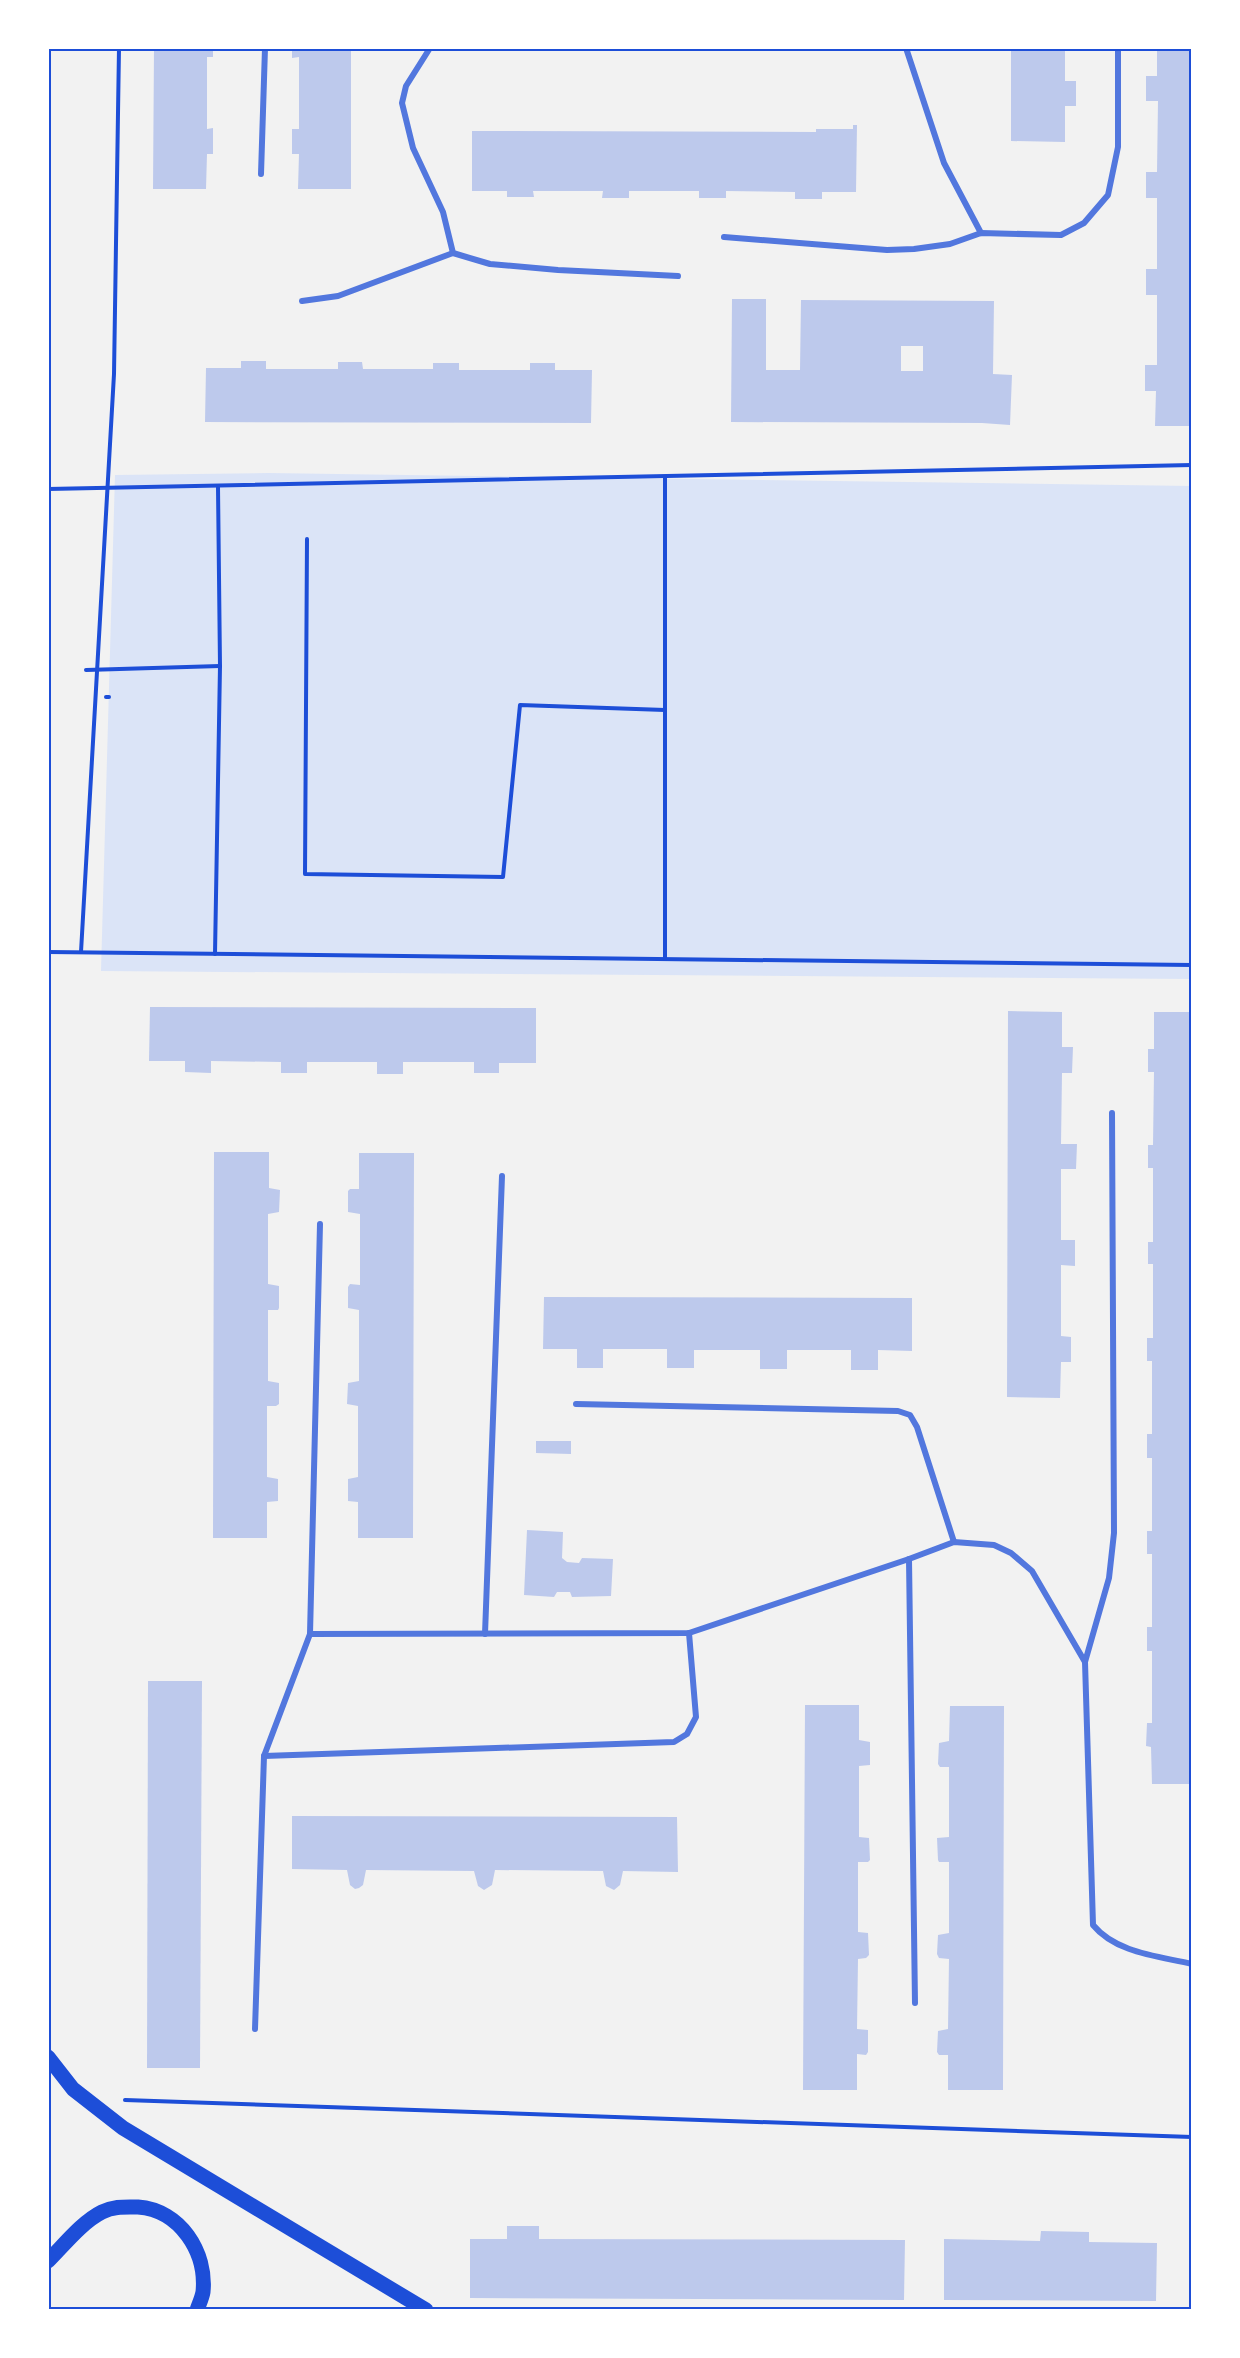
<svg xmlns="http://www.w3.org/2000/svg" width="1240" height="2358" font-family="'Fira Sans Condensed',sans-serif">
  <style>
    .green { fill: #dbe4f7 }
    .building { fill: #bdc9ec; fill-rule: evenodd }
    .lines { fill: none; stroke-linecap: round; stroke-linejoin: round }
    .path { stroke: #1d4ed8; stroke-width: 4 }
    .minor { stroke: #5277de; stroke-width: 6 }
    .primary { stroke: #1d4ed8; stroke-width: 15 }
    .neatline { fill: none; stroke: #1d4ed8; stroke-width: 2 }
  </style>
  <rect width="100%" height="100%" fill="#f2f2f2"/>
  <path class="green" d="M 268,473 L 1192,486 L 1192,979 L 101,971 L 115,475 Z"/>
  <g class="building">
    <path d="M 154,48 L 213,48 L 213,57 L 207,57 L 207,129 L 213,128 L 213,154 L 207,154 L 206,189 L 153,189 Z"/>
    <path d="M 292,48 L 351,48 L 351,189 L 298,189 L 299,154 L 292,154 L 292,129 L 299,129 L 299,57 L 292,58 Z"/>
    <path d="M 1011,48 L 1065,48 L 1065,81 L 1076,81 L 1076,106 L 1065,106 L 1065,142 L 1011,141 Z"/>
    <path d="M 1157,48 L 1192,48 L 1192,426 L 1155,426 L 1156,391 L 1145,391 L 1145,365 L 1157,365 L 1157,295 L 1146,295 L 1146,269 L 1157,269 L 1157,198 L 1146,198 L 1146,172 L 1157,172 L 1158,101 L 1146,101 L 1146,76 L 1157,76 Z"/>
    <path d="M 853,125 L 857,125 L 856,192 L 822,192 L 822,199 L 795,199 L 795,192 L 726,191 L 726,198 L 699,198 L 699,191 L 629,191 L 629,198 L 602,198 L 603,191 L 533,191 L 534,197 L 507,197 L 507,191 L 472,191 L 472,131 L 816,132 L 816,129 L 853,129 Z"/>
    <path d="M 732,299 L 766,299 L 766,370 L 800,370 L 801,300 L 994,301 L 993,374 L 1012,375 L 1010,425 L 982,423 L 731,422 ZM 901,346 L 923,346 L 923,371 L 901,371 Z"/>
    <path d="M 241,361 L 266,361 L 266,369 L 338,369 L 338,362 L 362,362 L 363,369 L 433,369 L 433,363 L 459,363 L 459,370 L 530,370 L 530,363 L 555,363 L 555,370 L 592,370 L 591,423 L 205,422 L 206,368 L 241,368 Z"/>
    <path d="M 150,1007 L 536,1008 L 536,1063 L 499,1063 L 499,1073 L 474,1073 L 474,1062 L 403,1062 L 403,1074 L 377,1074 L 377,1062 L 307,1062 L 307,1073 L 281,1073 L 281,1062 L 211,1061 L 211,1073 L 185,1072 L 185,1061 L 149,1061 Z"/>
    <path d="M 1008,1011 L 1062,1012 L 1062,1047 L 1073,1047 L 1072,1073 L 1062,1073 L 1061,1144 L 1077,1144 L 1076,1169 L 1061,1169 L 1061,1240 L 1075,1240 L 1075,1266 L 1061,1265 L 1061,1336 L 1071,1337 L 1071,1362 L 1061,1362 L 1060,1398 L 1007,1397 Z"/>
    <path d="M 1154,1012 L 1192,1012 L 1192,1784 L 1152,1784 L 1151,1747 L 1146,1746 L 1147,1723 L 1152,1723 L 1152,1651 L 1147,1651 L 1147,1627 L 1152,1627 L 1152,1554 L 1147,1554 L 1147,1531 L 1152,1531 L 1152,1458 L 1147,1458 L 1147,1434 L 1152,1434 L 1152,1361 L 1147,1361 L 1147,1338 L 1153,1338 L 1153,1264 L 1148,1264 L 1148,1242 L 1153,1242 L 1153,1168 L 1148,1168 L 1148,1145 L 1153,1145 L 1154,1072 L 1148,1072 L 1148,1049 L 1154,1049 Z"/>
    <path d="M 214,1152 L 269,1152 L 269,1188 L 280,1190 L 279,1212 L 268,1214 L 268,1284 L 279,1286 L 279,1308 L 278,1310 L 268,1310 L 268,1381 L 279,1383 L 279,1404 L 276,1406 L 267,1406 L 267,1477 L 278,1479 L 278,1501 L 267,1502 L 267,1538 L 213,1538 Z"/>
    <path d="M 359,1153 L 414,1153 L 413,1538 L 358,1538 L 358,1502 L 348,1501 L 348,1479 L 358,1477 L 358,1406 L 347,1404 L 348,1383 L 359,1381 L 359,1310 L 348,1308 L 348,1287 L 350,1284 L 360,1285 L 360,1214 L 348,1212 L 348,1191 L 350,1189 L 359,1189 Z"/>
    <path d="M 544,1297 L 912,1298 L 912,1351 L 878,1350 L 878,1370 L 851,1370 L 851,1350 L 787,1350 L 787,1369 L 760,1369 L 760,1350 L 694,1350 L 694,1368 L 667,1368 L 667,1349 L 603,1349 L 603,1368 L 577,1368 L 577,1349 L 543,1349 Z"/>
    <path d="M 536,1441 L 571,1441 L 571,1454 L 536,1453 Z"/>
    <path d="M 527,1530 L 563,1532 L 562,1558 L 567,1562 L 579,1563 L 582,1558 L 613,1559 L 611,1596 L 572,1597 L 570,1592 L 557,1592 L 554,1597 L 524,1595 Z"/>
    <path d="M 148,1681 L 202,1681 L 200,2068 L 147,2068 Z"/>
    <path d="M 805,1705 L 859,1705 L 859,1740 L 870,1742 L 870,1765 L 859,1766 L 859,1837 L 869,1838 L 870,1860 L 868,1862 L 858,1862 L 858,1932 L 868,1933 L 869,1955 L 866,1958 L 858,1959 L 857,2029 L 868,2030 L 868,2052 L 866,2055 L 857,2054 L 857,2090 L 803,2090 Z"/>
    <path d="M 950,1706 L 1004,1706 L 1003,2090 L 948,2090 L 948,2055 L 939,2055 L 937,2052 L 938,2031 L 948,2029 L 949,1959 L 939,1958 L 937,1954 L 938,1935 L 949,1933 L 949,1862 L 939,1862 L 938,1860 L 937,1838 L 949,1837 L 949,1767 L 940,1767 L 938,1764 L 939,1743 L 949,1741 Z"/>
    <path d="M 292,1816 L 677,1817 L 678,1872 L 623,1871 L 620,1885 L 614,1890 L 606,1886 L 603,1871 L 495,1870 L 492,1885 L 484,1890 L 478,1886 L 474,1871 L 366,1870 L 363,1885 L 359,1888 L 355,1889 L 350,1885 L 347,1870 L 292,1869 Z"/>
    <path d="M 507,2226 L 539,2226 L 539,2239 L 905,2240 L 904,2300 L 470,2298 L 470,2239 L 507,2239 Z"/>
    <path d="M 1041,2231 L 1089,2232 L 1089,2242 L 1157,2243 L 1156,2301 L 944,2300 L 944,2239 L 1040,2241 Z"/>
  </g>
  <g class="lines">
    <g class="path">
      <path d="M 48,489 L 1192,465"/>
      <path d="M 307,539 L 305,874 L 503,877 L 520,705 L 665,710"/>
      <path d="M 86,670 L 220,666"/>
      <path d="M 106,697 L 109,697"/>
      <path d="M 48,952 L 1192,965"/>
      <path d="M 81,952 L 114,374 L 119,48"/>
      <path d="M 215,954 L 220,666 L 218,487"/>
      <path d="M 665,959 L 665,477"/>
      <path d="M 125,2100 L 1192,2137"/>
    </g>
    <g class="minor">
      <path d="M 430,48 L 406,86 L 402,103 L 413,148 L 443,212 L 453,253 L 490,264 L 558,270 L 678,276"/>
      <path d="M 906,48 L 944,163 L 981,233"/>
      <path d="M 261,174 L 265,48"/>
      <path d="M 724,237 L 887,250 L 914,249 L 950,244 L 981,233 L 1061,235 L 1084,223 L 1108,195 L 1118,147 L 1118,48"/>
      <path d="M 302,301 L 338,296 L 453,253"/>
      <path d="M 576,1404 L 898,1411 L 910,1415 L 917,1427 L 954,1542"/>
      <path d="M 909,1559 L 915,2003"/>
      <path d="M 310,1634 L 320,1224"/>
      <path d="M 485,1634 L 502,1176"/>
      <path d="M 1085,1662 L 1109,1578 L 1114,1533 L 1112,1113"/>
      <path d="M 264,1756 L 674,1742 L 687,1734 L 696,1717 L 689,1633"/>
      <path d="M 255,2029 L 264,1756 L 310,1634 L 689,1633 L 909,1559 L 954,1542 L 994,1545 L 1011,1553 L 1032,1571 L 1085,1662 L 1093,1925 C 1116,1953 1158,1956 1192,1964"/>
    </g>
    <g class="primary">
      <path d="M 48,2057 L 73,2089 L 123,2128 L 426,2310"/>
      <path d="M 48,2261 C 64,2245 82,2222 102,2212 C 114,2206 125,2207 138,2207 C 180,2210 207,2252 203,2292 C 202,2298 199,2304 197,2310"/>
    </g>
  </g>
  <rect width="1240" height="2358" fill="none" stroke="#ffffff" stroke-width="99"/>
  <rect x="50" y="50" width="1140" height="2258" class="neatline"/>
</svg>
